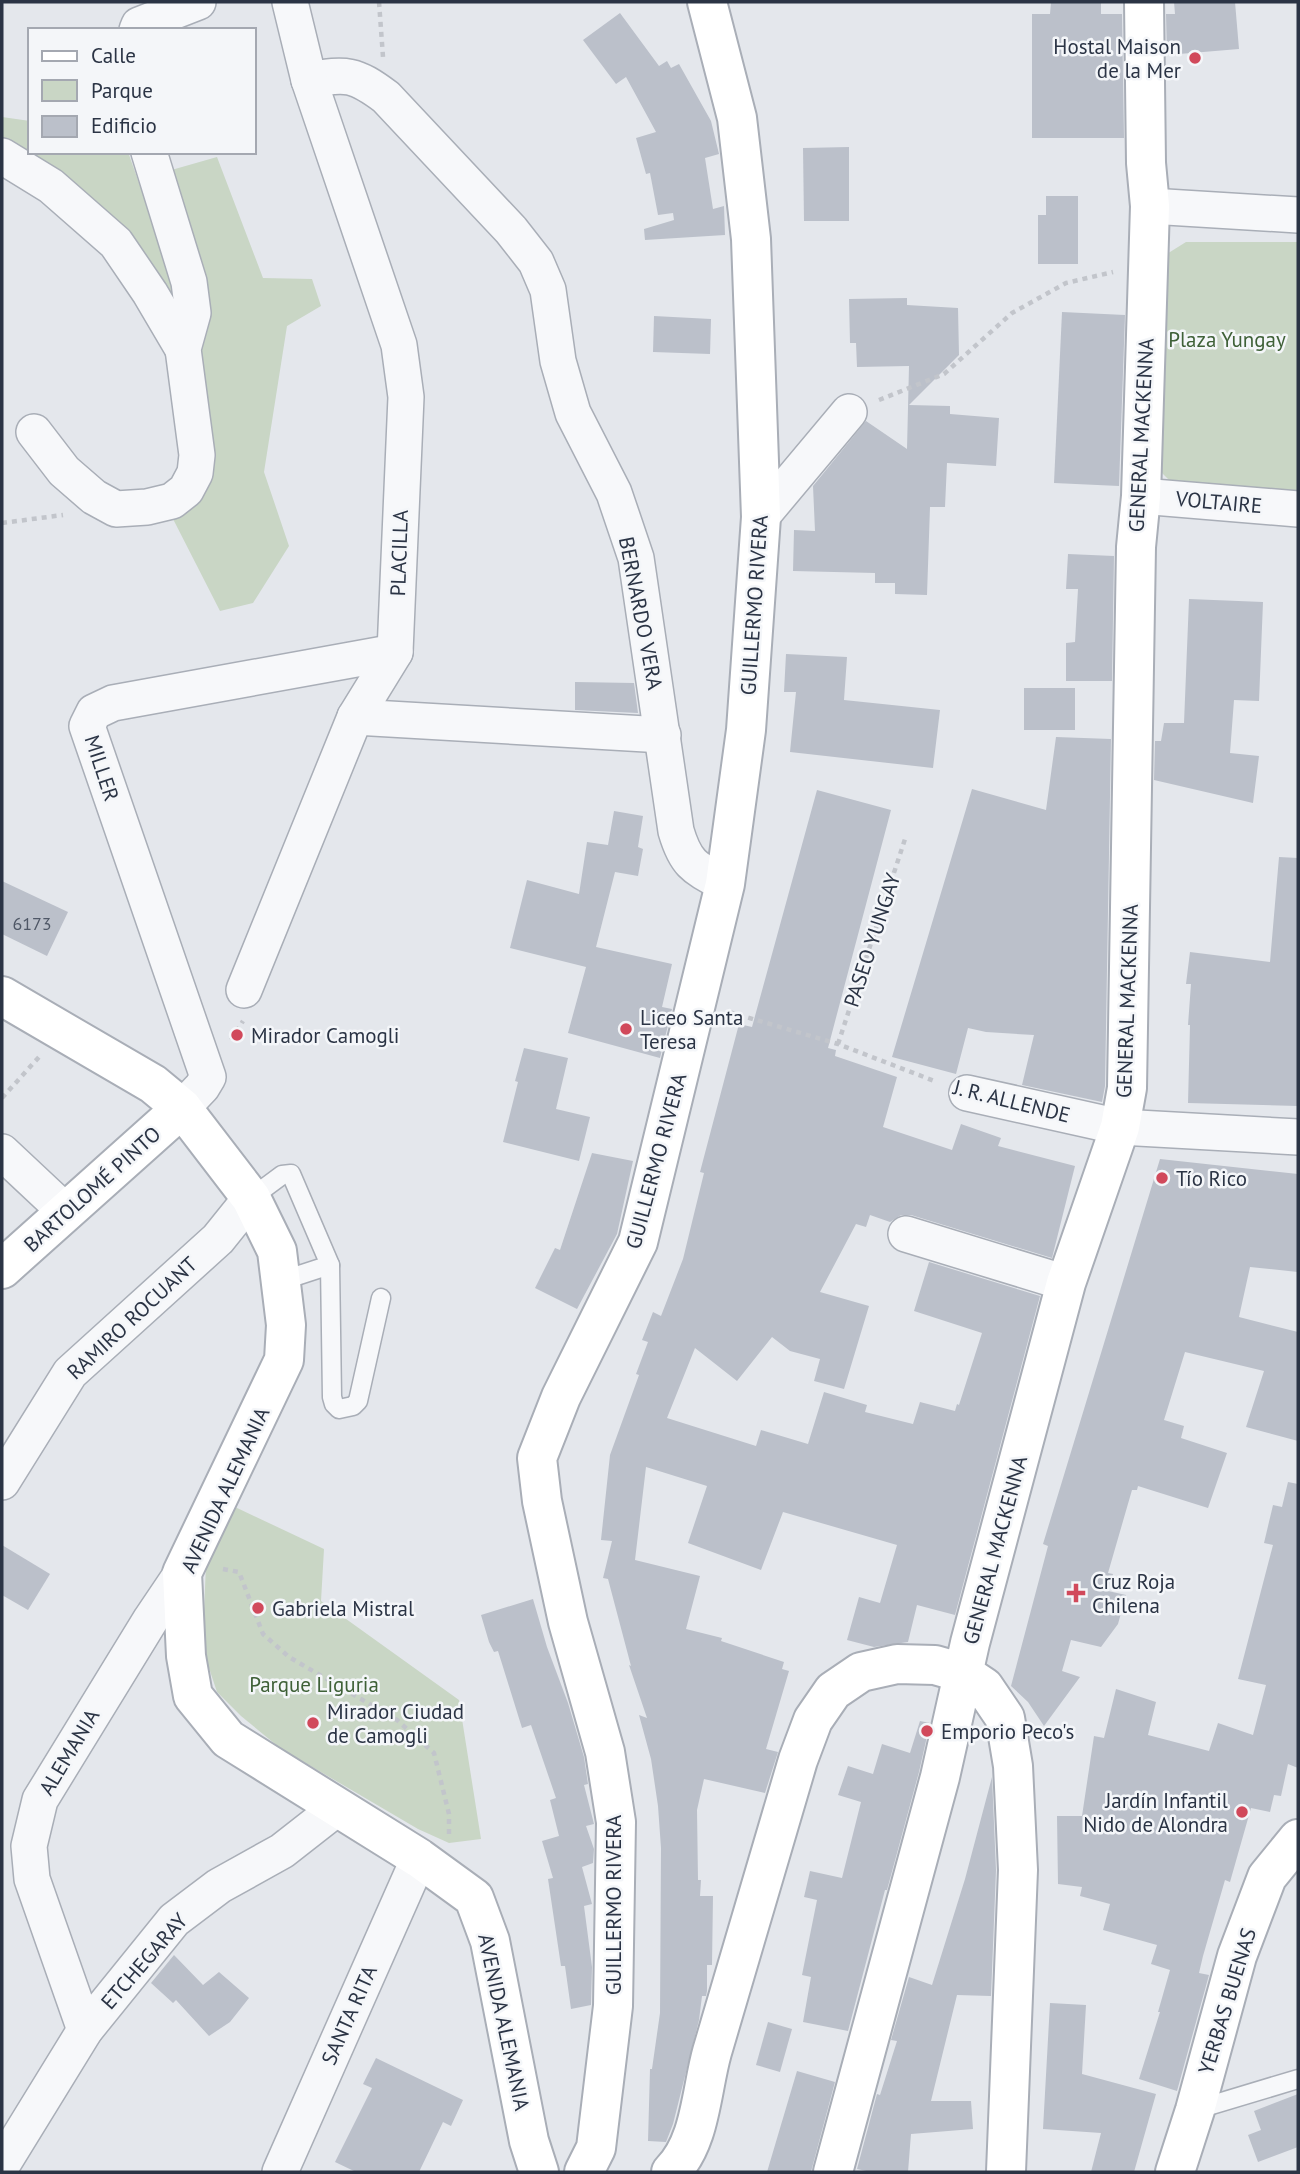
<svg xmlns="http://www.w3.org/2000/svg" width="1300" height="2174" font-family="'PT Sans',sans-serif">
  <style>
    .green { fill: #c9d6c5 }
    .building { fill: #bbc0ca }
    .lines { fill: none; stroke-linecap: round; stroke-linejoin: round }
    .lane-casing { stroke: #a9aeb7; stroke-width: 21 }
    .street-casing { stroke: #a9aeb7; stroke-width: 38 }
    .secondary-casing { stroke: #a9aeb7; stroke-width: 42 }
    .path { stroke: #c2c5cb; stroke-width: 4.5; stroke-dasharray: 5 5; stroke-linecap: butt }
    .lane { stroke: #f7f8fa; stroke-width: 18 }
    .street { stroke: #f7f8fa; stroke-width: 35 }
    .secondary { stroke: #fff; stroke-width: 38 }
    .poi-dot { fill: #d1495b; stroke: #f4f6f9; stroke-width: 2.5 }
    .labels { text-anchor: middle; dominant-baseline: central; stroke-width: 5; stroke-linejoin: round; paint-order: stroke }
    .number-label { font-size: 18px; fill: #4f5766 }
    .poi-label { font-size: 21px; fill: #2b3445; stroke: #f4f6f9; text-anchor: start }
    .park-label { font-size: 21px; fill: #3f6138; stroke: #f4f6f9 }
    .street-label { font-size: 21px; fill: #2b3445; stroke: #f4f6f9 }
  </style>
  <rect width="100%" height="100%" fill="#e4e7ec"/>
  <g class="green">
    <path d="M 2,117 L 30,121 L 30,152 L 128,152 L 179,296 L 173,323 L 2,147 Z"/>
    <path d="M 217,157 L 263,278 L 312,279 L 321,306 L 287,326 L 264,472 L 289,546 L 253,603 L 220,611 L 172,517 L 206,478 L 168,171 Z"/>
    <path d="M 1186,242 L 1298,242 L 1298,498 L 1175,486 L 1159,470 L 1154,262 Z"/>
    <path d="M 235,1507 L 324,1549 L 321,1601 L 459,1700 L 481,1839 L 449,1843 L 418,1829 L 280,1748 L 241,1716 L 217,1692 L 208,1665 L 203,1636 L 206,1564 Z"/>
  </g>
  <g class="building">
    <path d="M 1051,2 L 1101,2 L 1101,14 L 1122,14 L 1124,138 L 1032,138 L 1032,14 L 1050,14 Z"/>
    <path d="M 1174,2 L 1235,2 L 1239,49 L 1167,55 L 1166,14 L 1175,14 Z"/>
    <path d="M 620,13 L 659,66 L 667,61 L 671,68 L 679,64 L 711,121 L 719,154 L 705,158 L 713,209 L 724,206 L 725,235 L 645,240 L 644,229 L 674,220 L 673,213 L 658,215 L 650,173 L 646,174 L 636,138 L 656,132 L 626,77 L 616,84 L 583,40 Z"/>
    <path d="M 849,147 L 849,221 L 804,221 L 803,148 Z"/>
    <path d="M 1046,196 L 1078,196 L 1078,264 L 1038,264 L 1038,215 L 1046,215 Z"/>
    <path d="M 907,298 L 907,305 L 958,308 L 959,355 L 909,405 L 950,406 L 950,414 L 999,418 L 996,466 L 947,463 L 945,507 L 930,507 L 927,595 L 895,594 L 895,583 L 875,583 L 875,573 L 793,571 L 794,530 L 815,531 L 813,486 L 866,421 L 907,449 L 909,366 L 857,367 L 856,343 L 850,343 L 849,299 Z"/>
    <path d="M 1062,312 L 1125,315 L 1119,486 L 1054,483 Z"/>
    <path d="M 654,316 L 711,319 L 710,354 L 653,352 Z"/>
    <path d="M 1068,554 L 1114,556 L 1112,681 L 1066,681 L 1066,643 L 1075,642 L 1078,589 L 1066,589 Z"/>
    <path d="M 1189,599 L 1263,602 L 1259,701 L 1234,700 L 1230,753 L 1259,756 L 1253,803 L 1154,780 L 1155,741 L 1161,741 L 1164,723 L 1184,723 Z"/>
    <path d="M 786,654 L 847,657 L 844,700 L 940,710 L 933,768 L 790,752 L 796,692 L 784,692 Z"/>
    <path d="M 575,682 L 634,683 L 638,713 L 575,710 Z"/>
    <rect x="1024" y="688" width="51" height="42"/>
    <path d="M 1056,737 L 1111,739 L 1105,1086 L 1102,1102 L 1022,1085 L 1034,1035 L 986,1032 L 968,1028 L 956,1074 L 892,1057 L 972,789 L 1046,810 Z"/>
    <path d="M 817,790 L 891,810 L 828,1048 L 836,1050 L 835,1056 L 897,1077 L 883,1127 L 952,1150 L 961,1124 L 1001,1138 L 998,1146 L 1075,1166 L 1052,1258 L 911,1215 L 901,1215 L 890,1222 L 870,1215 L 866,1227 L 856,1224 L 820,1292 L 869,1306 L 844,1389 L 814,1381 L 820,1359 L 790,1351 L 772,1337 L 737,1381 L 695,1348 L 667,1418 L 756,1446 L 761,1430 L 808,1444 L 824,1392 L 867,1405 L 865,1412 L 913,1424 L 920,1402 L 955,1411 L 957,1404 L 959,1405 L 982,1333 L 914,1311 L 929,1262 L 1040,1296 L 955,1615 L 917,1605 L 908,1642 L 874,1647 L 847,1640 L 859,1597 L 880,1603 L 897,1545 L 783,1512 L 761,1570 L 688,1543 L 707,1486 L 646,1467 L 635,1560 L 700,1576 L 686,1629 L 722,1638 L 721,1641 L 784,1662 L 782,1669 L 789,1671 L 766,1749 L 778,1752 L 765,1793 L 704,1779 L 697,1810 L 698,1880 L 701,1880 L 700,1896 L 713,1896 L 712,1965 L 707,1965 L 707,1991 L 706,1996 L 702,1996 L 699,2020 L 673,2124 L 666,2142 L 648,2141 L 650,2069 L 652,2069 L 660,2013 L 661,1848 L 658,1806 L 651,1759 L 639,1715 L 647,1718 L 629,1665 L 631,1666 L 608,1579 L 603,1578 L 612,1541 L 601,1540 L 610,1455 L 639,1375 L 636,1374 L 648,1342 L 642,1340 L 653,1312 L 661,1316 L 683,1259 L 704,1173 L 700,1172 L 739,1024 L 752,1027 Z"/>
    <path d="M 614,811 L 643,816 L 638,847 L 643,849 L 638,876 L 615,872 L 596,947 L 672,964 L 662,1007 L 672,1009 L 660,1058 L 568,1033 L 586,967 L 510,948 L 527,880 L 579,894 L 587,842 L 608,845 Z"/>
    <path d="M 1279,857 L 1298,858 L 1298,1106 L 1188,1103 L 1190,1025 L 1188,1025 L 1191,984 L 1186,984 L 1190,952 L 1270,962 Z"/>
    <path d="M 2,881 L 68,912 L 47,956 L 2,934 Z"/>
    <path d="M 524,1048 L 568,1058 L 556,1109 L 590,1117 L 579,1161 L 503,1142 L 518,1082 L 515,1081 Z"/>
    <path d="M 592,1153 L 633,1161 L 617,1234 L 577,1309 L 535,1288 L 555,1248 L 560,1250 Z"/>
    <path d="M 1160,1159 L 1298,1174 L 1298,1272 L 1250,1267 L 1239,1317 L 1298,1332 L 1298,1441 L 1246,1427 L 1264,1371 L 1185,1352 L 1164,1420 L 1184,1426 L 1181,1438 L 1227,1453 L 1208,1508 L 1138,1486 L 1137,1490 L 1132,1490 L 1108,1573 L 1113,1574 L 1108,1591 L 1126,1595 L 1118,1624 L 1101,1647 L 1071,1640 L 1062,1671 L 1080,1677 L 1044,1726 L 1028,1702 L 1011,1686 L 1048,1546 L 1043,1544 Z"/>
    <path d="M 1288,1482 L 1298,1484 L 1298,1768 L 1288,1764 L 1281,1796 L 1274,1795 L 1270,1812 L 1251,1808 L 1230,1882 L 1225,1880 L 1203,1956 L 1199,1973 L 1209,1975 L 1177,2091 L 1139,2079 L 1160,2012 L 1158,2012 L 1170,1970 L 1151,1964 L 1157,1945 L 1103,1930 L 1110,1904 L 1080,1896 L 1082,1887 L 1058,1884 L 1057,1816 L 1082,1816 L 1094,1736 L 1104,1738 L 1116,1689 L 1156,1702 L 1148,1735 L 1209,1751 L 1218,1723 L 1253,1735 L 1266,1685 L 1238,1679 L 1273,1545 L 1264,1543 L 1273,1505 L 1282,1507 Z"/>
    <path d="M 2,1545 L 50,1574 L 28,1610 L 2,1595 Z"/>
    <path d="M 533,1599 L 547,1647 L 568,1703 L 584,1757 L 588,1784 L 584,1785 L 594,1824 L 586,1826 L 594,1849 L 593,1863 L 582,1867 L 592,1904 L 584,1906 L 592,1967 L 591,2005 L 571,2009 L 565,1966 L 561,1966 L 548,1879 L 553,1878 L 542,1841 L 559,1836 L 550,1800 L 556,1798 L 531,1725 L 522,1728 L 498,1651 L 494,1652 L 489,1642 L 481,1615 Z"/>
    <path d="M 920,1721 L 930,1723 L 919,1772 L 887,1890 L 885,1890 L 848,2031 L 803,2022 L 811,1977 L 802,1975 L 817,1900 L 804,1897 L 810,1871 L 842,1878 L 861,1802 L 838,1795 L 848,1766 L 873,1774 L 882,1744 L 910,1753 Z"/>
    <path d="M 992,1777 L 996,1870 L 991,1996 L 957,1995 L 931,2101 L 971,2101 L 973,2129 L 911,2134 L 908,2172 L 871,2172 L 857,2169 L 877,2094 L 880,2095 L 897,2041 L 891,2040 L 909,1977 L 932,1985 L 965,1879 Z"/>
    <path d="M 174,1955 L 203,1985 L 219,1972 L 249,1998 L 230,2022 L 209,2036 L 176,2000 L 173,2003 L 151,1983 Z"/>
    <path d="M 1050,2003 L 1086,2005 L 1082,2074 L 1156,2094 L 1134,2172 L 1091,2172 L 1101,2133 L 1043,2129 Z"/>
    <path d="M 768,2022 L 792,2029 L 780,2072 L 756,2065 Z"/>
    <path d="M 376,2058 L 463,2100 L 451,2126 L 443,2122 L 419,2172 L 356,2172 L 335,2162 L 372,2088 L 363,2084 Z"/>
    <path d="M 797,2071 L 835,2082 L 812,2168 L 811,2172 L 767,2172 Z"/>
    <path d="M 1298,2094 L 1298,2147 L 1258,2162 L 1248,2135 L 1261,2130 L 1254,2111 Z"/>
  </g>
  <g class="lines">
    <g class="lane-casing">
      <g id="lane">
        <path d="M 251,1198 L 282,1175 L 291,1174 L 330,1265 L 281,1281"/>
        <path d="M 330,1265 L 332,1397 L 334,1404 L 339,1409 L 353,1406 L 358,1401 L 381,1298"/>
        <path d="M 1195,2110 L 1298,2079"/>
      </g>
    </g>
    <g class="street-casing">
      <g id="street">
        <path d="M 137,30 L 139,25 L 198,2"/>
        <path d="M 309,80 C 347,73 355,74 386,97 L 511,230 L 536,262 L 548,290 L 558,361 L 573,413 L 614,493 L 636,558 L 676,831 C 686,865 695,868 725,884"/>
        <path d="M 2,156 L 51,186 L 116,243 L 150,293 L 183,349"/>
        <path d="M 1150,206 L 1298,215"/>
        <path d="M 34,432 L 64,471 L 94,497 L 116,509 L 147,507 L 172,501 L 186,490 L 195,473 L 197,455 L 183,349 L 193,313 L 189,282 L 149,152"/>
        <path d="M 1141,496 L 1298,509"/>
        <path d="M 761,517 L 849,412"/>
        <path d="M 355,717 L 663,735"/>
        <path d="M 244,990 L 355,717 L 395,652 L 406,397 L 399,345 L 309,80 L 290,2"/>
        <path d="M 967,1093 L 1120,1127 L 1298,1137"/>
        <path d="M 182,1108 L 202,1087 L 208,1077 L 87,726 L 94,712 L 113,703 L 395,652"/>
        <path d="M 2,1152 L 66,1212"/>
        <path d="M 906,1234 L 1066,1283"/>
        <path d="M 2,1482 L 70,1373 L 218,1239 L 251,1198"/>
        <path d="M 85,2030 L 32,1879 L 29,1846 L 40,1800 L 151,1619 L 182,1573"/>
        <path d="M 2,2165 L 85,2030 L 174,1920 L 219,1886 L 282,1851 L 337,1808"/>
        <path d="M 280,2172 L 419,1858"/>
      </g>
    </g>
    <g class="secondary-casing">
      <g id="secondary">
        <path d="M 2,996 L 153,1084 L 182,1108 L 251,1198 L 277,1251 L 286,1325 L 284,1360 L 182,1573 L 186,1656 L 193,1696 L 228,1739 L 419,1858 L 474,1898 L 490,1941 L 529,2141 L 539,2172"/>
        <path d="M 2,1269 L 182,1108"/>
        <path d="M 584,2172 L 596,2148 L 613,2006 L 616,1822 L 605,1752 L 568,1622 L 542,1501 L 537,1458 L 561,1397 L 638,1242 L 725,884 L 746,730 L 761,517 L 751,239 L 737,118 L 707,2"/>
        <path d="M 671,2172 C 701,2142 701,2091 712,2052 C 740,1955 769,1858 798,1760 L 813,1720 L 833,1691 L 861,1672 L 897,1664 L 935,1665 L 963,1673 L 984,1687 L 1005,1718 L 1013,1766 L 1018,1870 L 1006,2172"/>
        <path d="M 833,2172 L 940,1777 L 970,1643 L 1066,1283 L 1120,1127 L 1127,1088 L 1136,547 L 1141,496 L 1150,206 L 1146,163 L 1144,2"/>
        <path d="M 1175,2172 L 1195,2110 L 1237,1956 L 1267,1877 L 1298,1839"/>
      </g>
    </g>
    <g class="path">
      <path d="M 379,2 L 383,57"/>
      <path d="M 879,400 L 944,374 L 1012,313 L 1066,283 L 1113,272"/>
      <path d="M 2,523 L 63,515"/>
      <path d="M 729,1012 L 838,1044 L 937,1082"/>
      <path d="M 231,1040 L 243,1021"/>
      <path d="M 838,1044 L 906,836"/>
      <path d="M 2,1098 L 39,1057"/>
      <path d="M 223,1569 L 239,1572 L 263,1634 L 289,1657 L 397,1720 L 434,1753 L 449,1814 L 449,1838"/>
    </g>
    <use href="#lane" class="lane"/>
    <use href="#street" class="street"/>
    <use href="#secondary" class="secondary"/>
  </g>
  <g class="poi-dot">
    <circle cx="1195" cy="58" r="7"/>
    <circle cx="626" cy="1029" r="7"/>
    <circle cx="237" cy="1035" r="7"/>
    <circle cx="1162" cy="1178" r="7"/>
    <path d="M1072.5 1582.5h7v7h7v7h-7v7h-7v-7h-7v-7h7z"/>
    <circle cx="258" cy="1608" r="7"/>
    <circle cx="313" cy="1723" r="7"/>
    <circle cx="927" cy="1731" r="7"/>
    <circle cx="1242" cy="1812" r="7"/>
  </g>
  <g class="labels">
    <g class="number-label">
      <text x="32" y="923">6173</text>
    </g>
    <g class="poi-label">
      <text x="1181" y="46" text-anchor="end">Hostal Maison<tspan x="1181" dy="24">de la Mer</tspan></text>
      <text x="640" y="1017">Liceo Santa<tspan x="640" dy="24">Teresa</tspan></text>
      <text x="251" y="1035">Mirador Camogli</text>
      <text x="1176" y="1178">Tío Rico</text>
      <text x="1092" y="1581">Cruz Roja<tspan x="1092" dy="24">Chilena</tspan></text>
      <text x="272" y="1608">Gabriela Mistral</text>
      <text x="327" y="1711">Mirador Ciudad<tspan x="327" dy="24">de Camogli</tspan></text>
      <text x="941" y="1731">Emporio Peco's</text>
      <text x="1228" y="1800" text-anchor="end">Jardín Infantil<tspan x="1228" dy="24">Nido de Alondra</tspan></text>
    </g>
    <g class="park-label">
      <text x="1227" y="339">Plaza Yungay</text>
      <text x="314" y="1684">Parque Liguria</text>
    </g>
    <g class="street-label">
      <text transform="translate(1141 435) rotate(-87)">GENERAL MACKENNA</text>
      <text transform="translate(1219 502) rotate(5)">VOLTAIRE</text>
      <text transform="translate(399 553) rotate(-88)">PLACILLA</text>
      <text transform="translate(754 605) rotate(-86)">GUILLERMO RIVERA</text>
      <text transform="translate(641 613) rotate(79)">BERNARDO VERA</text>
      <text transform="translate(102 768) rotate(72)">MILLER</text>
      <text transform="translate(872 940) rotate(-72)">PASEO YUNGAY</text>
      <text transform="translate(1127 1001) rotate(-88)">GENERAL MACKENNA</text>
      <text transform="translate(1012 1101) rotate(14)">J. R. ALLENDE</text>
      <text transform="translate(656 1161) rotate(-75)">GUILLERMO RIVERA</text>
      <text transform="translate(92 1189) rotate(-42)">BARTOLOMÉ PINTO</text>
      <text transform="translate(132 1318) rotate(-43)">RAMIRO ROCUANT</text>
      <text transform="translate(225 1490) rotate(-65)">AVENIDA ALEMANIA</text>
      <text transform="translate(995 1550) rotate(-75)">GENERAL MACKENNA</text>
      <text transform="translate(69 1752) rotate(-59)">ALEMANIA</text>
      <text transform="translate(613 1905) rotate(-90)">GUILLERMO RIVERA</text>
      <text transform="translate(144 1961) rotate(-49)">ETCHEGARAY</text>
      <text transform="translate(1227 2001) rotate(-73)">YERBAS BUENAS</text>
      <text transform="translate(349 2015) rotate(-66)">SANTA RITA</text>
      <text transform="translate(504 2022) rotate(78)">AVENIDA ALEMANIA</text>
    </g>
  </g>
  <rect width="1300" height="2174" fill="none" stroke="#2b3445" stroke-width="7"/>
  <rect x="28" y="28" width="228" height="126" fill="#f4f6f9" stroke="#a4a8b1" stroke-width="2"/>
  <rect x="42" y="51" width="35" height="10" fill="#ffffff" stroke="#a4a8b1" stroke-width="2"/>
  <text x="91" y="63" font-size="21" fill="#2b3445">Calle</text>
  <rect x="42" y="80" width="35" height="21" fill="#c9d6c5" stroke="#a4a8b1" stroke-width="2"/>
  <text x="91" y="98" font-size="21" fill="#2b3445">Parque</text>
  <rect x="42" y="116" width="35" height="21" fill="#bbc0ca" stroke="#a4a8b1" stroke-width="2"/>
  <text x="91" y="133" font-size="21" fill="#2b3445">Edificio</text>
</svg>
